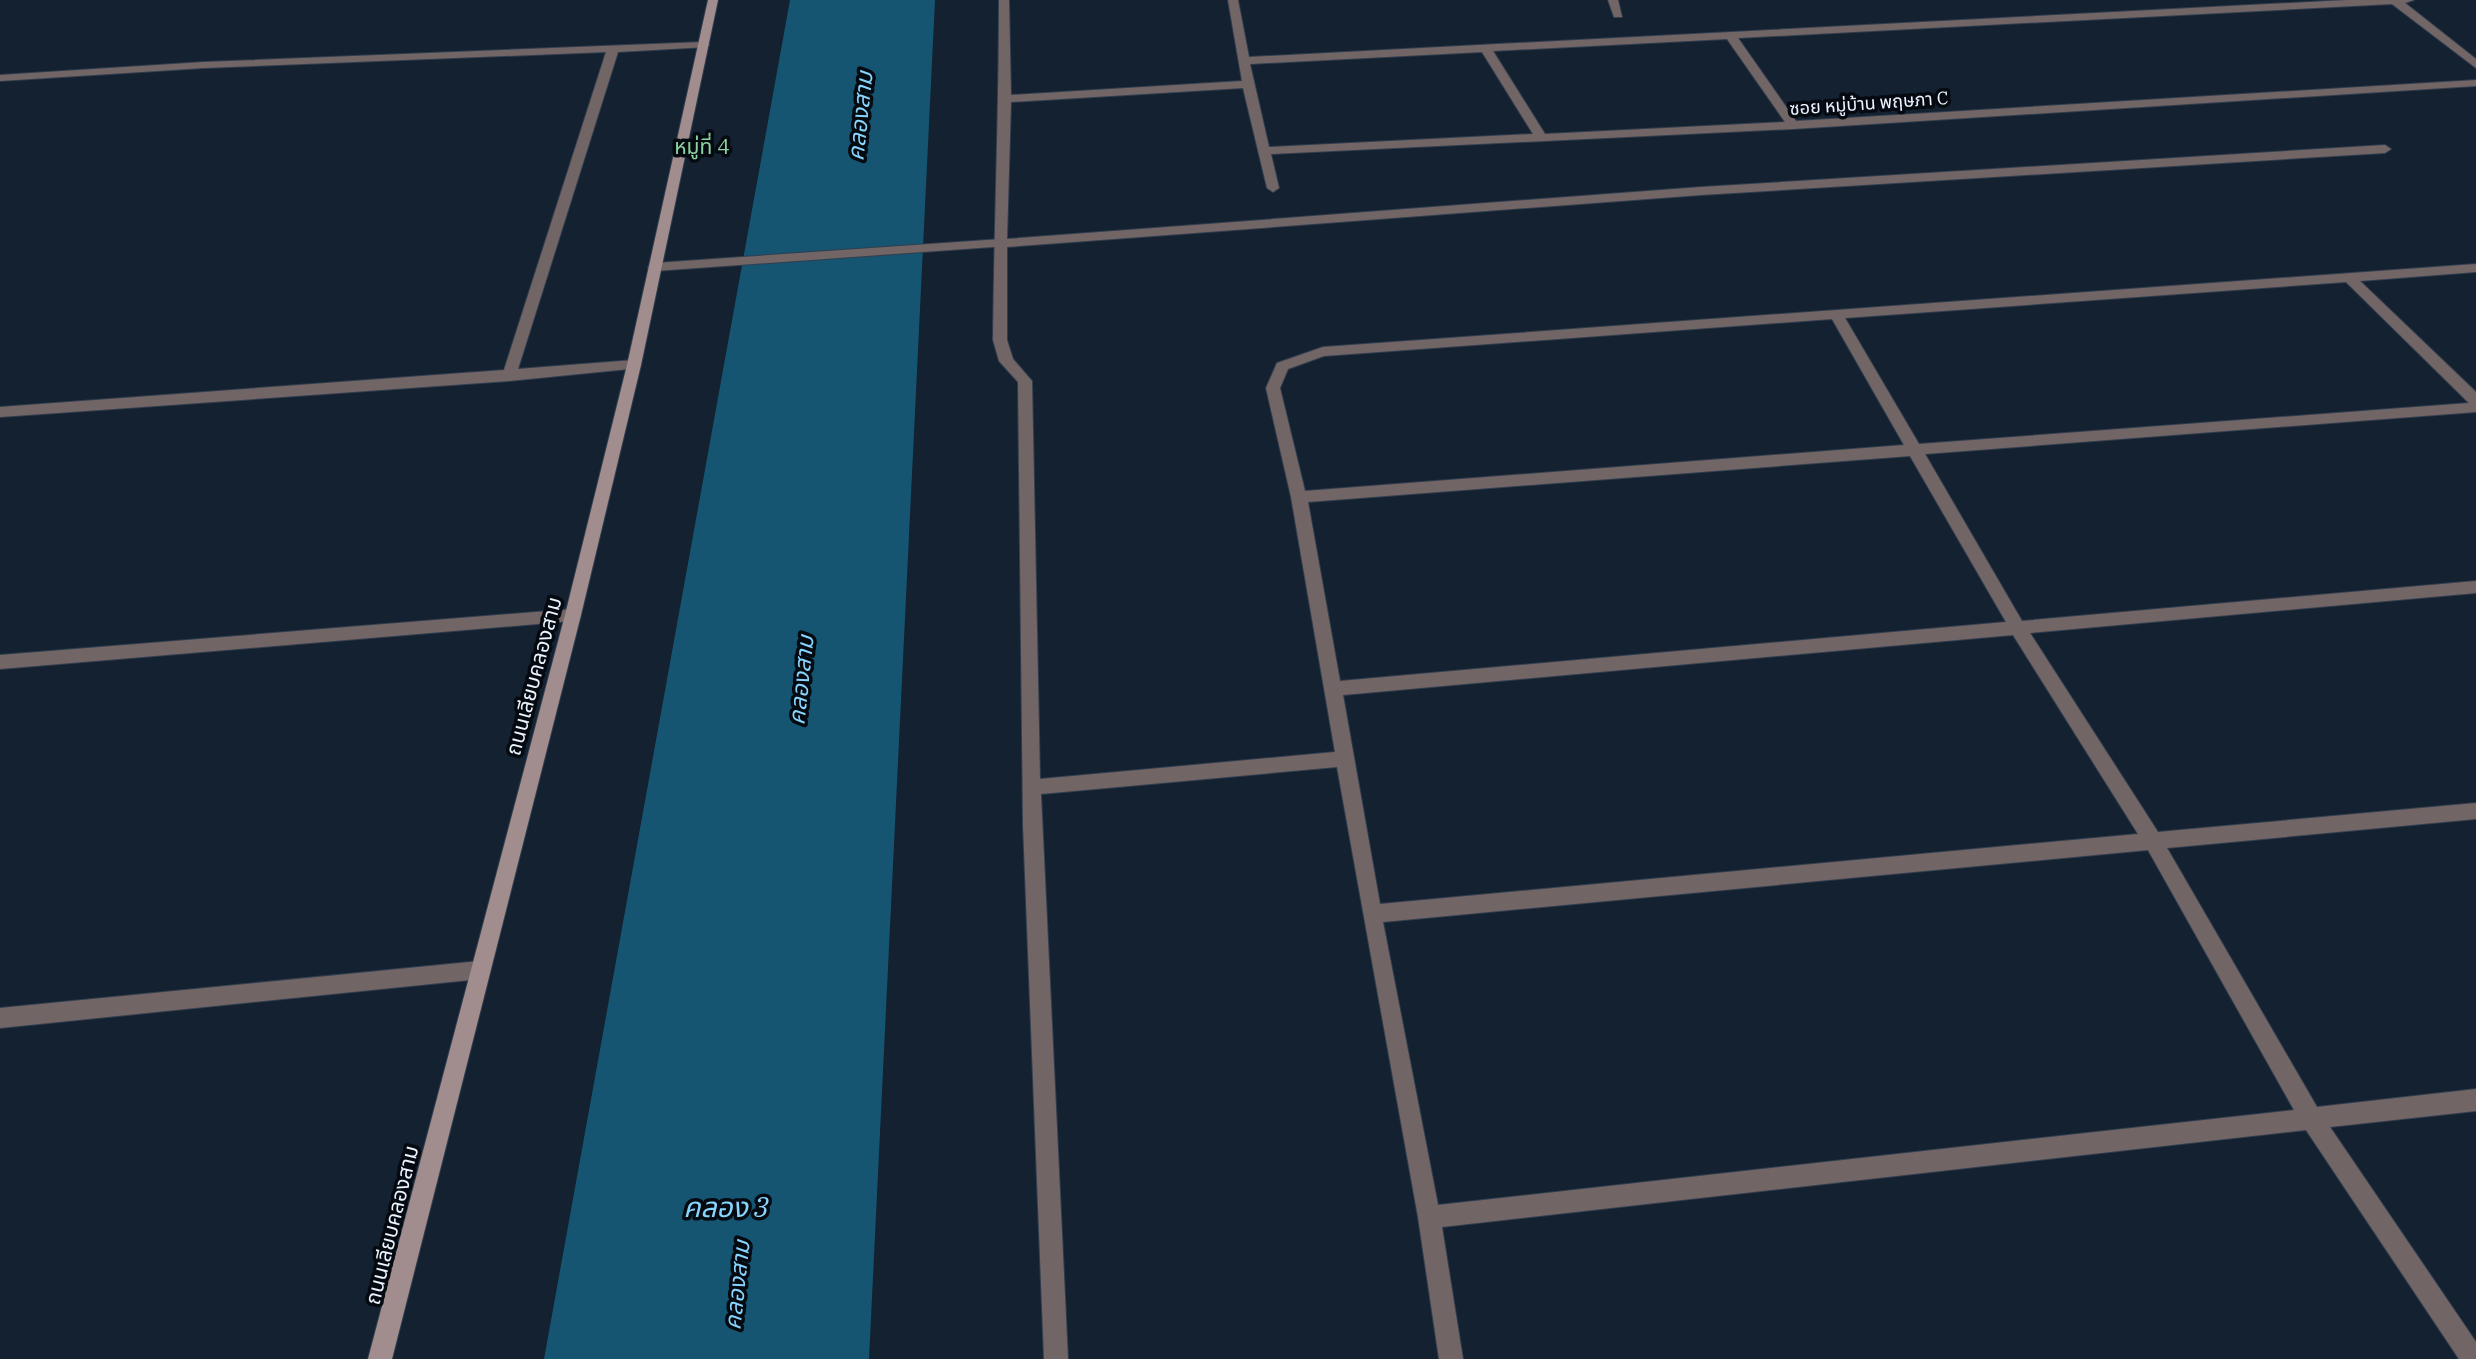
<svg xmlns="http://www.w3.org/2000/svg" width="2476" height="1359" font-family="'IBM Plex Serif','Noto Sans Thai',serif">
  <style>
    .water { fill: #155571 }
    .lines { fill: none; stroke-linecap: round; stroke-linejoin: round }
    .service-casing { stroke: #323e4e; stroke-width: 2 }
    .minor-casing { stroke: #323e4e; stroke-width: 2 }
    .secondary-casing { stroke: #323e4e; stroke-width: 2 }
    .service { fill: #726566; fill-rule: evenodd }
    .minor { fill: #726566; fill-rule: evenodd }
    .secondary { fill: #a18d8d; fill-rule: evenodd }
    .labels { text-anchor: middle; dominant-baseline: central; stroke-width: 7; stroke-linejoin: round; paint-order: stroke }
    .far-street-label { font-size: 18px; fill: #eaf3fe; stroke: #050a11 }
    .far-quarter-label { font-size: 21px; fill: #8cd3a1; stroke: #050a11 }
    .street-label { font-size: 21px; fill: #eaf3fe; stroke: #050a11 }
    .water-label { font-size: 23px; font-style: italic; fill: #87d5fe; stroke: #050a11 }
    .near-water-label { font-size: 28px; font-style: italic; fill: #87d5fe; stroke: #050a11 }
  </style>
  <rect width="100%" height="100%" fill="#142131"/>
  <path class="water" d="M 790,0 L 935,0 L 869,1359 L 544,1359 Z"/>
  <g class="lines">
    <g class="service-casing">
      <g id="service">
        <path d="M 703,42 L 709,45 L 707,47 L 618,52 L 518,369 L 634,360 L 641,365 L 639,368 L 509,381 L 0,417 L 0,407 L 504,370 L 606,52 L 204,68 L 0,81 L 0,75 L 204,62 Z"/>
        <path d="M 1002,239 L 1007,240 L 1007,246 L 655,271 L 648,267 L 655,263 Z"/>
      </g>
    </g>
    <g class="minor-casing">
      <g id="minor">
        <path d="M 999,0 L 1009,0 L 1011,95 L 1242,81 L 1228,0 L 1238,0 L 1249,57 L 2347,0 L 2414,0 L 2405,3 L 2476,59 L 2476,68 L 2392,4 L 1738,38 L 1796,121 L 2476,80 L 2476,86 L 1793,129 L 1271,154 L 1279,188 L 1273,192 L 1267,188 L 1243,88 L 1011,102 L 1007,239 L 1701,187 L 2385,145 L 2391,149 L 2385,153 L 1701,195 L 1007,247 L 1007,340 L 1013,359 L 1032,381 L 1040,779 L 1335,752 L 1291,497 L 1266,388 L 1277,363 L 1323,347 L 2476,264 L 2476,272 L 2360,281 L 2476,392 L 2476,412 L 1925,454 L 2022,621 L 2476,581 L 2476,593 L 2030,633 L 2158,832 L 2476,803 L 2476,819 L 2167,848 L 2317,1107 L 2476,1089 L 2476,1111 L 2330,1127 L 2476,1342 L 2476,1359 L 2459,1359 L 2306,1130 L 1442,1227 L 1463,1359 L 1439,1359 L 1418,1217 L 1337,767 L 1041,794 L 1068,1359 L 1044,1359 L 1023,825 L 1018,382 L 999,361 L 993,340 C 994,227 999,113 999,0 ZM 1727,39 L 1785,122 L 1545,134 L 1493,51 ZM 1482,52 L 1533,134 L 1269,147 L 1250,64 ZM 2346,282 L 2469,403 L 1919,444 L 1845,318 ZM 1832,319 L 1904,445 L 1305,491 L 1280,388 L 1288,369 L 1324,356 ZM 1910,456 L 2006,622 L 1340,681 L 1308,502 ZM 2013,635 L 2138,834 L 1380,904 L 1343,695 ZM 2148,850 L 2294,1110 L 1438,1205 L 1383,922 Z"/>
        <path d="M 1608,0 L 1618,0 L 1622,17 L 1614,17 Z"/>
        <path d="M 573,609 L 579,610 L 581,615 L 579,620 L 573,621 L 0,669 L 0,655 Z"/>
        <path d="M 480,961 L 487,963 L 490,970 L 487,977 L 480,979 L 0,1028 L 0,1008 Z"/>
      </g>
    </g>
    <g class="secondary-casing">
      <path id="secondary" d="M 708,0 L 718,0 L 641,365 L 581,615 L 392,1359 L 368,1359 L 565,615 L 627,365 Z"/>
    </g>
    <use href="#service" class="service"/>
    <use href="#minor" class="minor"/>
    <use href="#secondary" class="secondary"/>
  </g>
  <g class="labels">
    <g class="far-street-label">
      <text transform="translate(1869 103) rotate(-4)">ซอย หมู่บ้าน พฤษภา C</text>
    </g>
    <g class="far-quarter-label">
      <text x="702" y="146">หมู่ที่ 4</text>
    </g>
    <g class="street-label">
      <text transform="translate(533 676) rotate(-75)">ถนนเลียบคลองสาม</text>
      <text transform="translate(391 1225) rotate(-76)">ถนนเลียบคลองสาม</text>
    </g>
    <g class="water-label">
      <text transform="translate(859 116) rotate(-84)">คลองสาม</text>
      <text transform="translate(800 680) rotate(-84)">คลองสาม</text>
      <text transform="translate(736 1285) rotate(-84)">คลองสาม</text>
    </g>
    <g class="near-water-label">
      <text x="726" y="1206">คลอง 3</text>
    </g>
  </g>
</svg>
